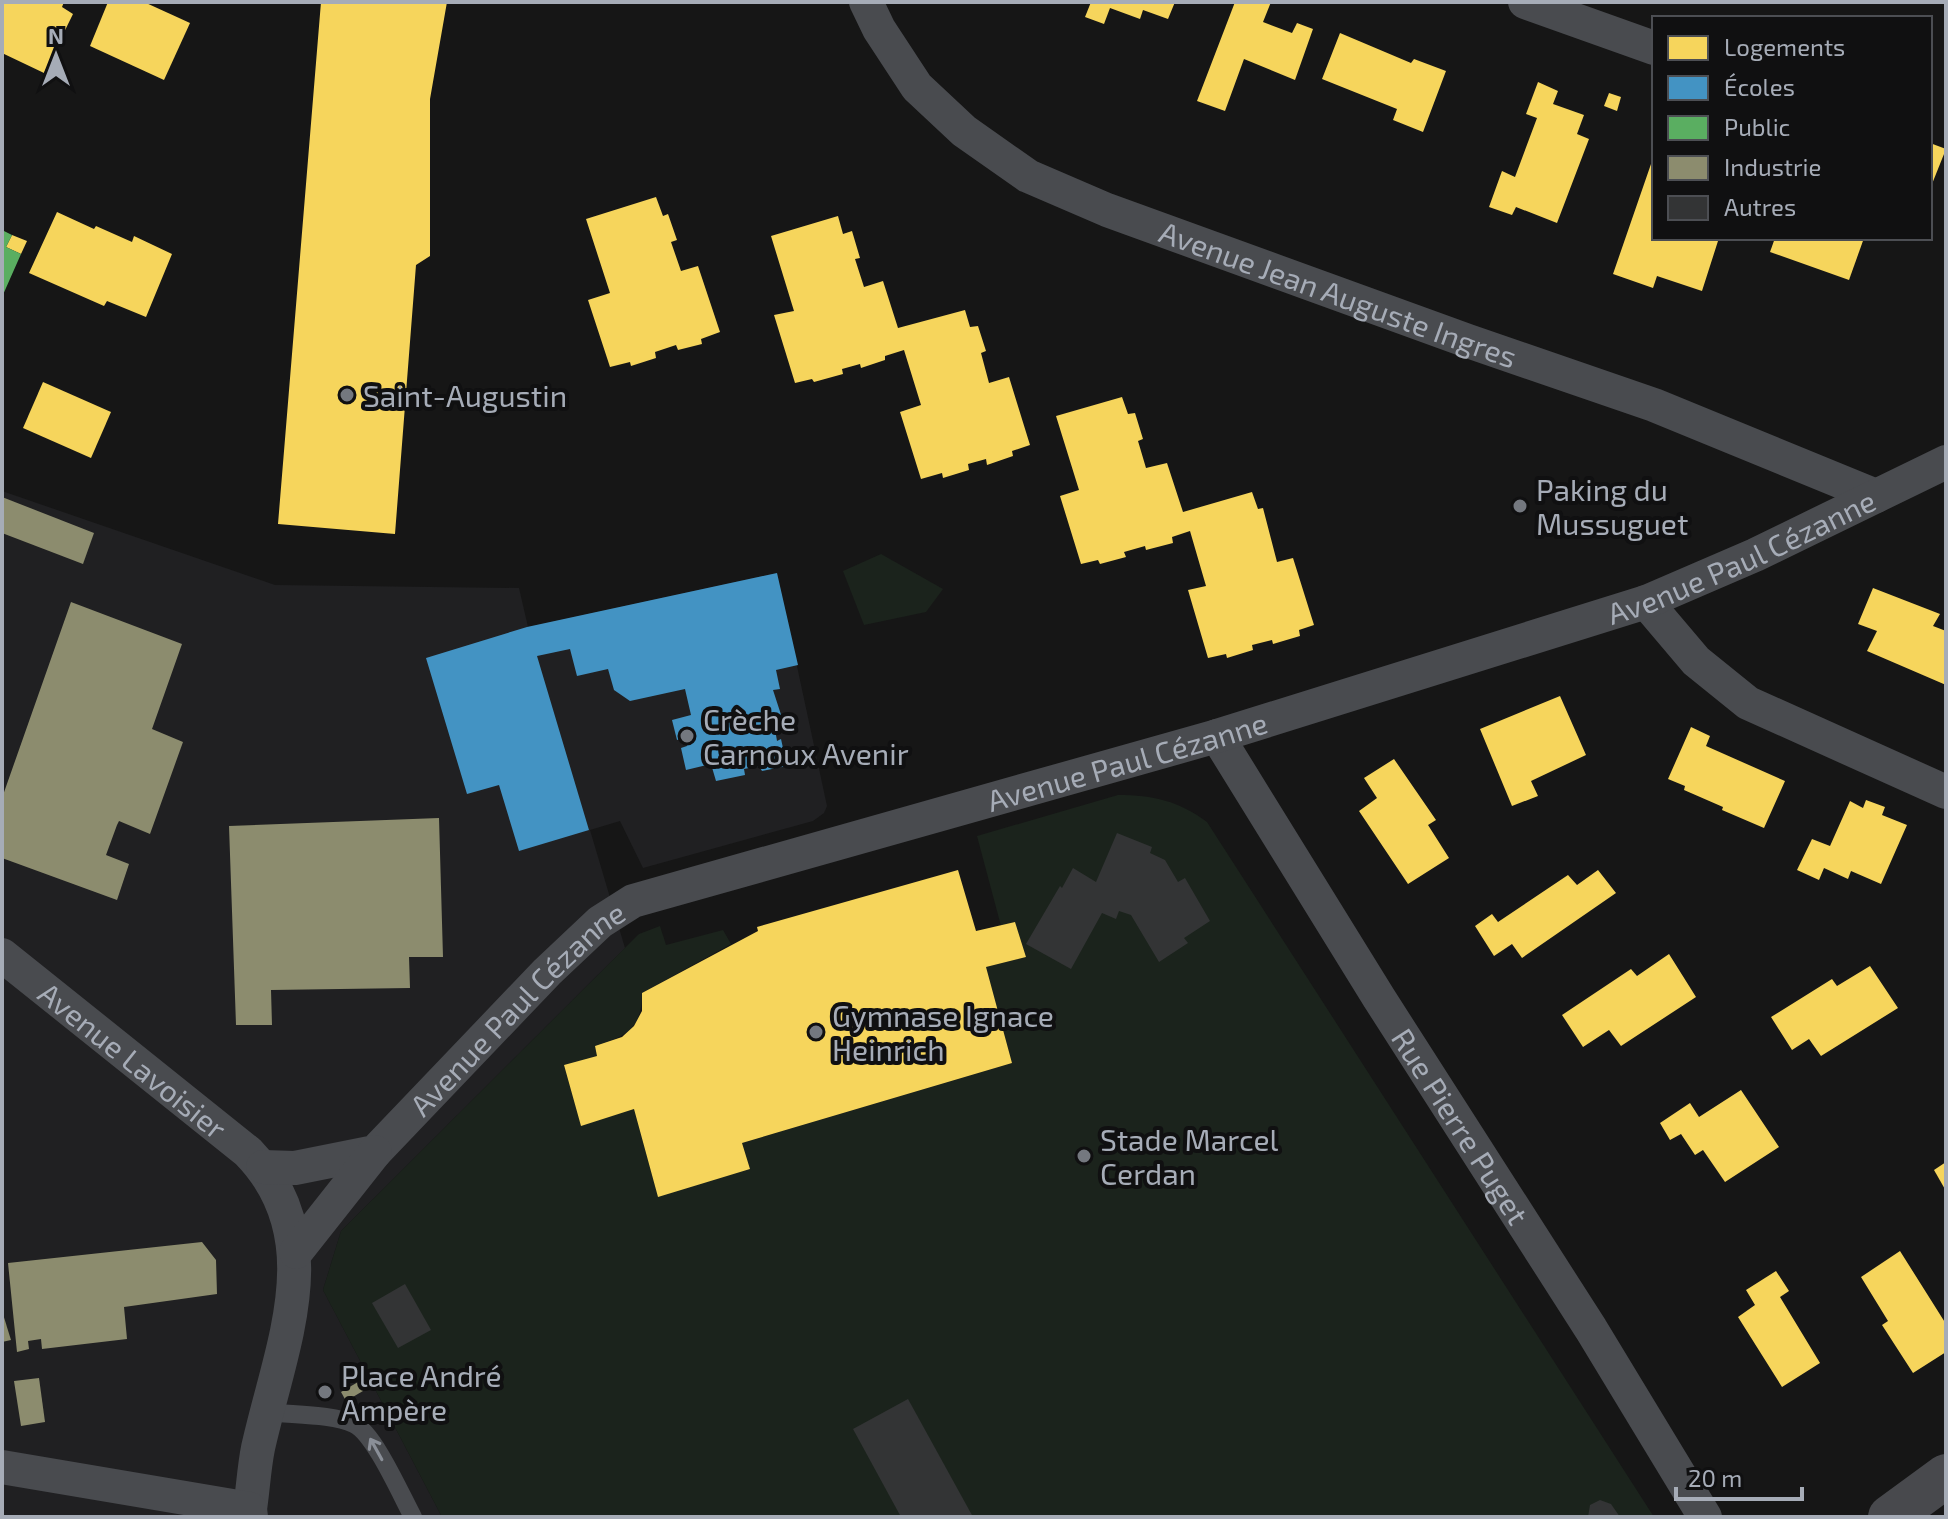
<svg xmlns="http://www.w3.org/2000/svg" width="1948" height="1519" font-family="'Exo 2',sans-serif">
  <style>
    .built { fill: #202022 }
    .green { fill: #1b231c }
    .homes { fill: #f6d55c }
    .schools { fill: #4393c3 }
    .public { fill: #5aae61 }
    .industry { fill: #8c8c6e }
    .building { fill: #333435 }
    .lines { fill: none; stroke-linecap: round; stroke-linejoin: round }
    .lane { stroke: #494b4f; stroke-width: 18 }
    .street { stroke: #494b4f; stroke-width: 34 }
    .secondary { stroke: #48494d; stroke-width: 44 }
    .oneway { stroke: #8a8f98 }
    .poi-dot { fill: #74787f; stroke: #101011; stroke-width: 3 }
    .labels { text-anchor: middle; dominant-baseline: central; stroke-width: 8; stroke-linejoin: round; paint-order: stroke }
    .street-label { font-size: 30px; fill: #a6acb7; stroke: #101011 }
    .poi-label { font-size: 30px; fill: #a6acb7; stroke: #101011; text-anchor: start }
  </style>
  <rect width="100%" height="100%" fill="#161616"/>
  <path class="built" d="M 2,491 L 275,585 L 519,588 L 528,627 L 777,573 L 827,806 L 824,813 L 813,821 L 643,868 L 620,821 L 590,830 L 625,948 L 341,1231 L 323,1290 L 442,1517 L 2,1517 Z"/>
  <g class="green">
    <path d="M 881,554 L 943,589 L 926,612 L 864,625 L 843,571 Z"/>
    <path d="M 1118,795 C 1153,795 1179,801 1207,822 L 1654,1517 L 442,1517 L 323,1290 L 341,1231 L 639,934 L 660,926 L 666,945 L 723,930 L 731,944 L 642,993 C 642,1029 626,1036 595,1046 L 597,1056 L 564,1066 L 581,1125 L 634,1109 L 658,1196 L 750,1169 L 742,1143 L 1012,1063 L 986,967 L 1026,957 L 1015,922 L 1001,926 L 977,836 Z"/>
  </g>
  <g class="homes">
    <path d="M 2,2 L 64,2 L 62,7 L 73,14 L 44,73 L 2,53 Z"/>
    <path d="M 108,2 L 144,2 L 190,23 L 164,80 L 90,46 Z"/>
    <path d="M 321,2 L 447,2 L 430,99 L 430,256 L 416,265 L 395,534 L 278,524 Z"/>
    <path d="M 1091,2 L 1175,2 L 1168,19 L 1143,10 L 1140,19 L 1110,8 L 1104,24 L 1085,17 Z"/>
    <path d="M 1235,2 L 1271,2 L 1263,22 L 1292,33 L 1297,23 L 1313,29 L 1295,80 L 1244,59 L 1225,111 L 1197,101 Z"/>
    <path d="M 1340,33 L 1411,63 L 1414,59 L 1446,71 L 1423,132 L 1393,120 L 1397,109 L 1322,79 Z"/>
    <path d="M 1538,82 L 1558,91 L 1553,104 L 1584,115 L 1577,134 L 1589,139 L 1557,223 L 1516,207 L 1512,215 L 1489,207 L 1502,171 L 1515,177 L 1537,118 L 1526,114 Z"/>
    <path d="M 1609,93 L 1621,97 L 1617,111 L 1604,106 Z"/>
    <path d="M 1930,143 L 1946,149 L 1930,189 Z"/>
    <path d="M 1651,164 L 1654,165 L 1654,238 L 1709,238 L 1718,241 L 1702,291 L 1657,276 L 1653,288 L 1613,274 Z"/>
    <path d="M 656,197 L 663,216 L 668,214 L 677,240 L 671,242 L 681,271 L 698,266 L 720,332 L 701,339 L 702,344 L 678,350 L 676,345 L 655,352 L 656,358 L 631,366 L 630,362 L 610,367 L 588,300 L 610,293 L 586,219 Z"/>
    <path d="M 57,212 L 94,229 L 96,226 L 132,242 L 134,236 L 172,254 L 146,317 L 107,301 L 104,306 L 29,273 Z"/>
    <path d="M 838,216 L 843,234 L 852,231 L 860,258 L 855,259 L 864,287 L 883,281 L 898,328 L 965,310 L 970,327 L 978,326 L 986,351 L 981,353 L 989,383 L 1009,377 L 1030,445 L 1012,451 L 1013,456 L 987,465 L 986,459 L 968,464 L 969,470 L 943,478 L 942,473 L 921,479 L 900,412 L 921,405 L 904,350 L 885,356 L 885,360 L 861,368 L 860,364 L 842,369 L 843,374 L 814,382 L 812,379 L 795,383 L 774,315 L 794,311 L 771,236 Z"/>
    <path d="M 12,235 L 27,241 L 21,254 L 6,247 Z"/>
    <path d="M 1775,238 L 1864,238 L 1849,280 L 1770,252 Z"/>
    <path d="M 43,382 L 111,412 L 91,458 L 23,428 Z"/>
    <path d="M 1122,397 L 1128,414 L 1135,413 L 1143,439 L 1138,441 L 1146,468 L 1167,463 L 1183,512 L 1252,492 L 1258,509 L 1263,508 L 1277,562 L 1293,558 L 1314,625 L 1299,630 L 1300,636 L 1273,644 L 1272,640 L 1252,645 L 1253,650 L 1227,658 L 1226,654 L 1208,658 L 1188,590 L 1206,586 L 1190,531 L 1172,537 L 1173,543 L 1146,550 L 1145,546 L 1124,552 L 1126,557 L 1100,564 L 1098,560 L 1081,564 L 1060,496 L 1079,490 L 1056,416 Z"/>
    <path d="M 1873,588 L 1940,614 L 1933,626 L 1946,631 L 1946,685 L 1867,651 L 1877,631 L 1858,624 Z"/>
    <path d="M 1560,696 L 1586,755 L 1531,781 L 1538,796 L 1512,806 L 1480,729 Z"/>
    <path d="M 1691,727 L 1710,736 L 1706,746 L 1785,781 L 1764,828 L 1722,810 L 1723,807 L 1684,790 L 1685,786 L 1668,779 Z"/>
    <path d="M 1394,759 L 1436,820 L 1428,825 L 1449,858 L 1408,884 L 1359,811 L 1377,798 L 1364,778 Z"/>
    <path d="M 1866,800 L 1885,807 L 1882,815 L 1907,825 L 1881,884 L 1851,871 L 1848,879 L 1824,868 L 1819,880 L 1797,870 L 1812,839 L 1830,846 L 1850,801 L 1863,808 Z"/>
    <path d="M 958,870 L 976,931 L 1015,922 L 1026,957 L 986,967 L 1012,1063 L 742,1143 L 750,1169 L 658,1197 L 634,1109 L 581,1126 L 564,1065 L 597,1056 L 595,1046 L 622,1037 L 634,1026 L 642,1011 L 642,993 L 758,931 L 757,927 Z"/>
    <path d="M 1598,870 L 1616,893 L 1522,958 L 1512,944 L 1494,956 L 1475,926 L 1492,914 L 1498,922 L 1568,875 L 1577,885 Z"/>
    <path d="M 1669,954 L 1696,997 L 1621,1046 L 1609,1030 L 1583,1047 L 1562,1015 L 1631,969 L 1637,976 Z"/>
    <path d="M 1870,966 L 1898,1008 L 1821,1056 L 1809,1039 L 1792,1050 L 1771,1017 L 1832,979 L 1837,986 Z"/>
    <path d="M 1741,1090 L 1779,1147 L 1725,1182 L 1703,1150 L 1695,1155 L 1681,1134 L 1670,1140 L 1660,1123 L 1690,1103 L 1699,1117 Z"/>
    <path d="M 1946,1162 L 1946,1191 L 1934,1170 Z"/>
    <path d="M 1900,1251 L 1946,1324 L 1946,1352 L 1913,1373 L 1882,1325 L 1888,1321 L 1861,1277 Z"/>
    <path d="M 1776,1271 L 1789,1291 L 1780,1297 L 1820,1363 L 1782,1387 L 1738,1317 L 1755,1305 L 1746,1290 Z"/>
  </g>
  <path class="schools" d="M 777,573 L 798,665 L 776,670 L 780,689 L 773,690 L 785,727 L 775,729 L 777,741 L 781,739 L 787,766 L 762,771 L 759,766 L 744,769 L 745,775 L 716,781 L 711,764 L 686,770 L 681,748 L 687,746 L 685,738 L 677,740 L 672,720 L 691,715 L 685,689 L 630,701 L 614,690 L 608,669 L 577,676 L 570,649 L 537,656 L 589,830 L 519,851 L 499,785 L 467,794 L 426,658 L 527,627 Z"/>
  <path class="public" d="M 2,230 L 12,235 L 6,247 L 21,254 L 2,297 Z"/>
  <g class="industry">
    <path d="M 2,497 L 94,533 L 83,564 L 2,533 Z"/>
    <path d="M 71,602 L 182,644 L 152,729 L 183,742 L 150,834 L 119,821 L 117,825 L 106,855 L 129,864 L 117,900 L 2,858 L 2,798 Z"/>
    <path d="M 439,818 L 443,957 L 409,957 L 410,988 L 271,990 L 272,1025 L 236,1025 L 229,826 Z"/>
    <path d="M 202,1242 L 216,1260 L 217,1294 L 124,1307 L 127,1339 L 42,1349 L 41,1339 L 28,1341 L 29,1349 L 17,1352 L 8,1263 Z"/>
    <path d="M 2,1311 L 11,1340 L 2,1342 Z"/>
    <path d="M 39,1378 L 45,1422 L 21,1426 L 14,1381 Z"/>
    <path d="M 358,1382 L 363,1391 L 346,1401 L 341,1392 Z"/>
  </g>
  <g class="building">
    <path d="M 1117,833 L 1152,847 L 1150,853 L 1165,860 L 1178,882 L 1185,878 L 1210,921 L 1184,938 L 1188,943 L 1159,962 L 1131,915 L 1119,911 L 1116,919 L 1102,913 L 1071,969 L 1026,944 L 1060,886 L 1062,888 L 1073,868 L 1096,882 Z"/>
    <path d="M 405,1284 L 431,1330 L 398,1348 L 372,1303 Z"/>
    <path d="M 908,1399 L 973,1517 L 901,1517 L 853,1429 Z"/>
    <path d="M 1600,1500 L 1611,1504 L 1620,1517 L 1588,1517 L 1590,1505 Z"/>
  </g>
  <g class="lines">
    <path class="lane" d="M 268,1412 C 292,1415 333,1414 354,1424 C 374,1433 401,1495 413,1517"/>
    <g class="street">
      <path id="s1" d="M 866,2 L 879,29 L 917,87 L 964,131 L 1028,176 L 1107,210 L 1468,341 L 1654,405 L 1876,496"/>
      <path d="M 1525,2 L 1654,48"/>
      <path d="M 1646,602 L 1696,661 L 1748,703 L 1946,792"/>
      <path id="s2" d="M 1217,736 L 1379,998 L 1591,1329 L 1705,1517"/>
      <path id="s3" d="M 2,955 L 248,1152 C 332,1238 280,1348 258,1448 C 254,1468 253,1489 250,1509"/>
      <path id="s4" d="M 263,1167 L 295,1168 L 375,1152 L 547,972 L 600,922 L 633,901 L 1217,736 L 1646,602 L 1755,555 L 1946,462"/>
      <path d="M 296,1252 L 375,1152"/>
      <path d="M 2,1467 L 250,1509 L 251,1517"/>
    </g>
    <path class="secondary" d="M 1890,1517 L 1946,1476"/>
  </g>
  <defs><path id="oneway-shaft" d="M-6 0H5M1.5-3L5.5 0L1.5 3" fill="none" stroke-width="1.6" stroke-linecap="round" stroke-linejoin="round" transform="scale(2)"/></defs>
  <use class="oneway" href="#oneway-shaft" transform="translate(376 1449) rotate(-119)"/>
  <g class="poi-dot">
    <circle cx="347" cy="395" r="8"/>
    <circle cx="1520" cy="506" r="8"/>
    <circle cx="687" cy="736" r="8"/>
    <circle cx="816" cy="1032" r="8"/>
    <circle cx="1084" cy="1156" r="8"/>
    <circle cx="325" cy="1392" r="8"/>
  </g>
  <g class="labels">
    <g class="street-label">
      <text stroke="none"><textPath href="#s1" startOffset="574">Avenue Jean Auguste Ingres</textPath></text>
      <text stroke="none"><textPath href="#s4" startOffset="1636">Avenue Paul Cézanne</textPath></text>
      <text stroke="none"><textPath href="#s4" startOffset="988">Avenue Paul Cézanne</textPath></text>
      <text stroke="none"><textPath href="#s4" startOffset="316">Avenue Paul Cézanne</textPath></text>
      <text stroke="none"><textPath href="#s3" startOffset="168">Avenue Lavoisier</textPath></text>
      <text stroke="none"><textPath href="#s2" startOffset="460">Rue Pierre Puget</textPath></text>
    </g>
    <g class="poi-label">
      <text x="363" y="395">Saint-Augustin</text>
      <text x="1536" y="489">Paking du<tspan x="1536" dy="34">Mussuguet</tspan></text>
      <text x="703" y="719">Crèche<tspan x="703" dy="34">Carnoux Avenir</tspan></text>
      <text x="832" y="1015">Gymnase Ignace<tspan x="832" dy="34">Heinrich</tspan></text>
      <text x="1100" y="1139">Stade Marcel<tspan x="1100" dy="34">Cerdan</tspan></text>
      <text x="341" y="1375">Place André<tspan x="341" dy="34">Ampère</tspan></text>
    </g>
  </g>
  <rect width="1948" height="1519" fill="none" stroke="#a6acb7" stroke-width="8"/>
  <rect x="1652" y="16" width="280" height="224" fill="#101011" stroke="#4c4e53" stroke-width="2"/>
  <rect x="1668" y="36" width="40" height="24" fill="#f6d55c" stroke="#4c4e53" stroke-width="2"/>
  <text x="1724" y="56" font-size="24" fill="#a6acb7">Logements</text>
  <rect x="1668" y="76" width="40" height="24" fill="#4393c3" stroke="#4c4e53" stroke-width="2"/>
  <text x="1724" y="96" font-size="24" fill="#a6acb7">Écoles</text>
  <rect x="1668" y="116" width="40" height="24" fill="#5aae61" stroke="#4c4e53" stroke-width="2"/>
  <text x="1724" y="136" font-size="24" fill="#a6acb7">Public</text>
  <rect x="1668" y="156" width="40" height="24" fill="#8c8c6e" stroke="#4c4e53" stroke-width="2"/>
  <text x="1724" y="176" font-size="24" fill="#a6acb7">Industrie</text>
  <rect x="1668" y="196" width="40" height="24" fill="#333435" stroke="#4c4e53" stroke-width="2"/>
  <text x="1724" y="216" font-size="24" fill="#a6acb7">Autres</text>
  <g transform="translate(56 56)" stroke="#101011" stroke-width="6" paint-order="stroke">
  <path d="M0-6L14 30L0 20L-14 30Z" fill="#a6acb7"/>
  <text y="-12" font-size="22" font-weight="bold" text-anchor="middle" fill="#a6acb7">N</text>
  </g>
  <path d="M1676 1487v12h126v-12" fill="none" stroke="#a6acb7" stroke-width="4"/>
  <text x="1688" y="1487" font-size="24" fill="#a6acb7" stroke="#101011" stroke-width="6" paint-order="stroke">20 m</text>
</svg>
